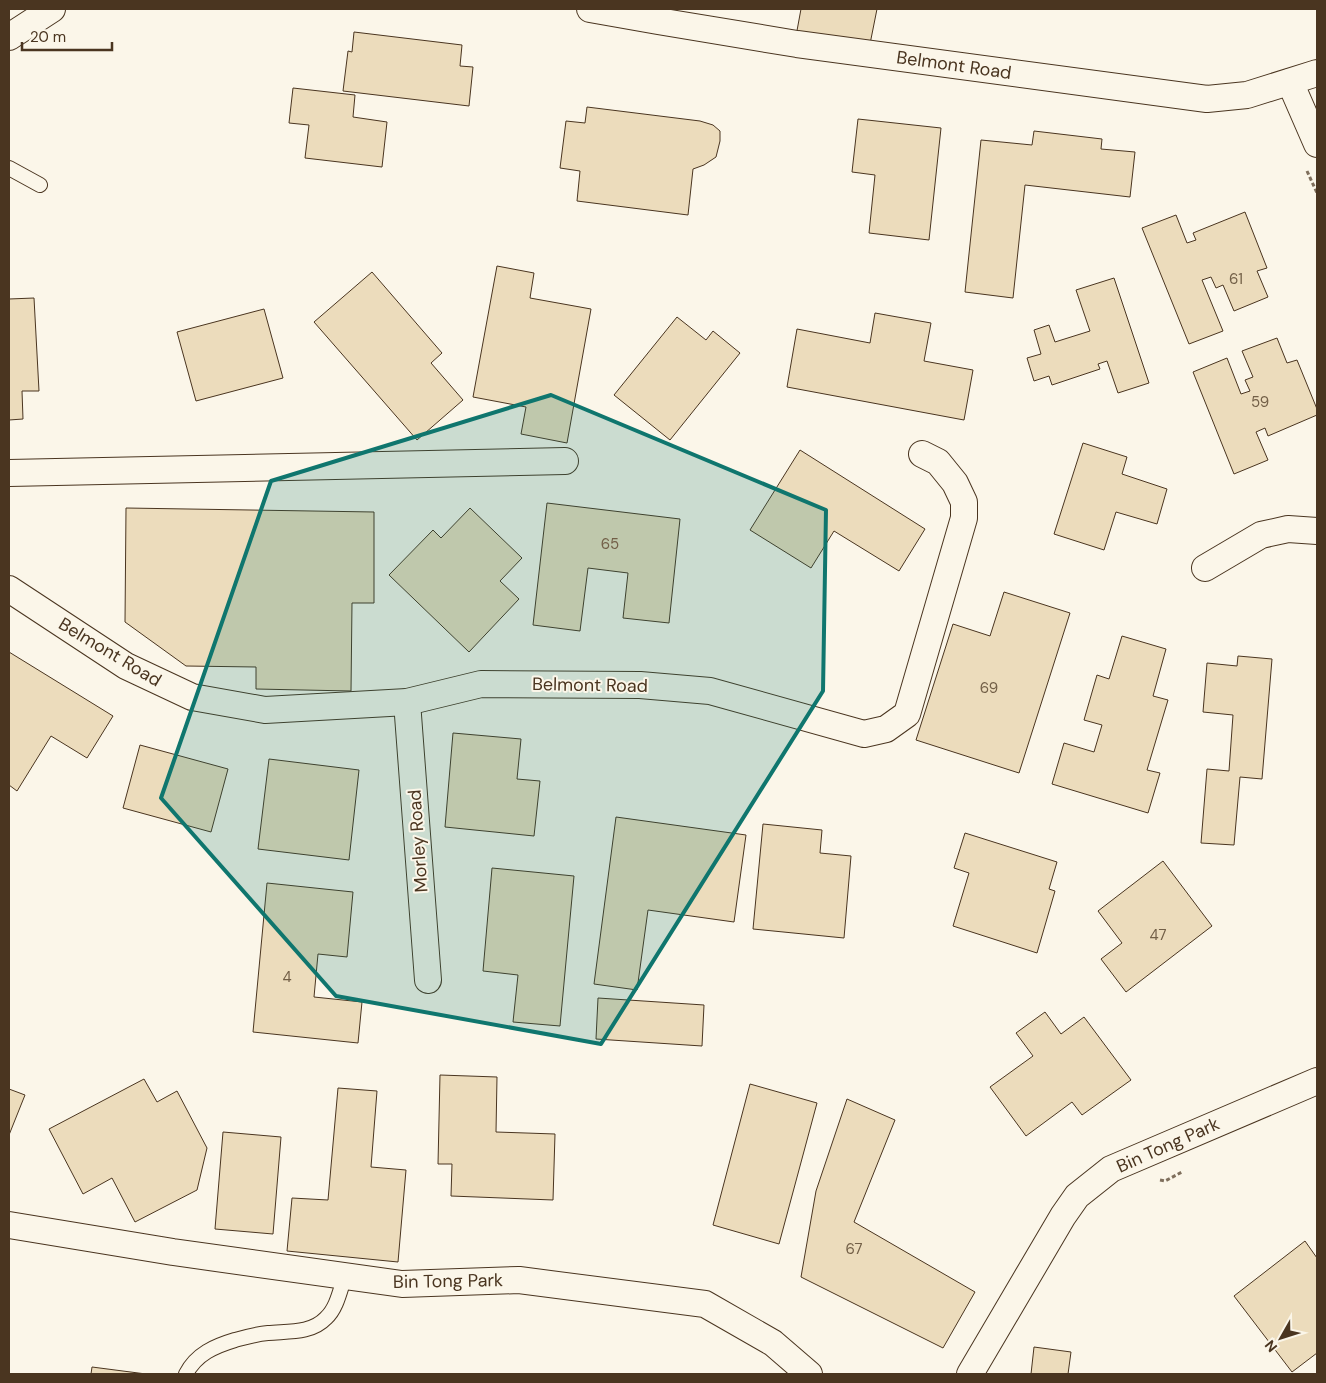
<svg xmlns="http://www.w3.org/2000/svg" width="1326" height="1383" font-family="'DM Sans',sans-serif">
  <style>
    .building { fill: #ecdcbc; stroke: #4a3520 }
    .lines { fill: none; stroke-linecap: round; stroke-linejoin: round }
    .service-casing { stroke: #4a3520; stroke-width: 16 }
    .minor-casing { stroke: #4a3520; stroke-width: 28 }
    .path { stroke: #7f6f5c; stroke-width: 3; stroke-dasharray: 4 2.5; stroke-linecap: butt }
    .service { stroke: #fbf6e9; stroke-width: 14 }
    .minor { stroke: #fbf6e9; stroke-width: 26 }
    .marked { fill: #0f766e; fill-opacity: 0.2; stroke: #0f766e; stroke-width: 4; stroke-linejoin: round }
    .labels { text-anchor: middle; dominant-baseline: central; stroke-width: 4; stroke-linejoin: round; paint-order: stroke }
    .number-label { font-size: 15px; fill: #725f47 }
    .street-label { font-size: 18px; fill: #4a3520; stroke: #fbf6e9 }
  </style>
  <rect width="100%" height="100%" fill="#fbf6e9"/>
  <g class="building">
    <path d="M 801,9 L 877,9 L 869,49 L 796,36 Z"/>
    <path d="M 354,32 L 462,45 L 460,66 L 473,67 L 469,106 L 343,91 L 348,51 L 352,52 Z"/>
    <path d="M 293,88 L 355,95 L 353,117 L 387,122 L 382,167 L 305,158 L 309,125 L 289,123 Z"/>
    <path d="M 587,107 L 700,121 L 713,125 L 720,131 L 720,141 L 716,157 L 704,165 L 693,169 L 688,215 L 577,201 L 580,171 L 560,168 L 566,121 L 585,123 Z"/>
    <path d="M 858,119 L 941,128 L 929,240 L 869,233 L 875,175 L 852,172 Z"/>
    <path d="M 1034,131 L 1102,139 L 1101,149 L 1135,152 L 1130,197 L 1025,185 L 1013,298 L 965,292 L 981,140 L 1032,145 Z"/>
    <path d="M 1245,212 L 1267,268 L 1257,271 L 1268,297 L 1234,311 L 1223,285 L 1216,288 L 1211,277 L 1202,280 L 1223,331 L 1189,344 L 1142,228 L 1176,215 L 1187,243 L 1196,240 L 1193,233 Z"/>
    <path d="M 497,266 L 534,273 L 530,298 L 591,309 L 567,443 L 521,434 L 526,407 L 473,397 Z"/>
    <path d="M 372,272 L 442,353 L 431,363 L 463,400 L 417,440 L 314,322 Z"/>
    <path d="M 1114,278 L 1149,383 L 1118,393 L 1107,361 L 1098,364 L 1100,369 L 1052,385 L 1049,376 L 1034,381 L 1027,358 L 1041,354 L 1034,330 L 1049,325 L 1055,342 L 1090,331 L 1076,290 Z"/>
    <path d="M 34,298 L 39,391 L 22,391 L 23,419 L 9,420 L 9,299 Z"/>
    <path d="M 264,309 L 283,378 L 196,401 L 177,332 Z"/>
    <path d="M 875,313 L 931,323 L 924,361 L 973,370 L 964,420 L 787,387 L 797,329 L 870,343 Z"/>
    <path d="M 677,317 L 706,340 L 713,331 L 740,353 L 670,440 L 614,395 Z"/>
    <path d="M 1277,338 L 1287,363 L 1297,360 L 1317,409 L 1317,415 L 1268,436 L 1265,428 L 1256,432 L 1268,460 L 1234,474 L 1193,372 L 1227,358 L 1241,394 L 1250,391 L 1245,380 L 1253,377 L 1242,351 Z"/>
    <path d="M 1083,443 L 1127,457 L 1122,474 L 1167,489 L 1157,524 L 1116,512 L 1104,550 L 1054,534 Z"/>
    <path d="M 800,450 L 925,529 L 899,571 L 834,531 L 811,568 L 750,530 Z"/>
    <path d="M 547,503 L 680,519 L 669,623 L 623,618 L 628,573 L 588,568 L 580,631 L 533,625 Z"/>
    <path d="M 126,508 L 374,512 L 374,603 L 352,603 L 351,691 L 256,689 L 256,667 L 186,666 L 125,622 Z"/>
    <path d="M 470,508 L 522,558 L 500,581 L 519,599 L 469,652 L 389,575 L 433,530 L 441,538 Z"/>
    <path d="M 1004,592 L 1070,613 L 1019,773 L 916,740 L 953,624 L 990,636 Z"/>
    <path d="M 1122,636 L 1166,649 L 1153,696 L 1168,700 L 1147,770 L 1160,773 L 1148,813 L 1052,784 L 1064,743 L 1094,752 L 1102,725 L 1084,720 L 1097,675 L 1109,679 Z"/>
    <path d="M 9,652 L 113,716 L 87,758 L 51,736 L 17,791 L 9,785 Z"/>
    <path d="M 1238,656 L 1272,659 L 1262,779 L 1240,777 L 1234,845 L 1201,843 L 1207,769 L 1229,771 L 1233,715 L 1203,712 L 1207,663 L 1237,666 Z"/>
    <path d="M 453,733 L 521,739 L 517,779 L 540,781 L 534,836 L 445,827 Z"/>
    <path d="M 140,745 L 228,769 L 211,832 L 123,808 Z"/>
    <path d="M 269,759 L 359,770 L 349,860 L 258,849 Z"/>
    <path d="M 616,817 L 746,835 L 734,922 L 648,910 L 637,990 L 594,984 Z"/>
    <path d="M 763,824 L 822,830 L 820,853 L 851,856 L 844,938 L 753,929 Z"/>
    <path d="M 965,833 L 1057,862 L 1049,889 L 1055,891 L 1037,953 L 953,926 L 969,873 L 954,868 Z"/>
    <path d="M 1163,861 L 1212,926 L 1126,992 L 1101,959 L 1122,943 L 1098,911 Z"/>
    <path d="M 492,868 L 574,876 L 560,1026 L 513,1022 L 518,975 L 483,971 Z"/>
    <path d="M 267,883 L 353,892 L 347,957 L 318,954 L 314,997 L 362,1002 L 358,1043 L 253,1032 Z"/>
    <path d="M 598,998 L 704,1005 L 702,1046 L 596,1039 Z"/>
    <path d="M 1045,1012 L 1061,1034 L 1084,1017 L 1131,1080 L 1082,1115 L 1072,1102 L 1026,1136 L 990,1087 L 1033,1056 L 1016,1033 Z"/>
    <path d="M 440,1075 L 497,1077 L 496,1132 L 555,1134 L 553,1200 L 451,1196 L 452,1164 L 438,1164 Z"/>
    <path d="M 144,1079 L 157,1102 L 177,1091 L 207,1148 L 197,1190 L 135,1222 L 112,1178 L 83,1194 L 49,1129 Z"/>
    <path d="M 750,1084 L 817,1103 L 779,1244 L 713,1225 Z"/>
    <path d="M 338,1088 L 377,1091 L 371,1167 L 406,1170 L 398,1262 L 287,1251 L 292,1198 L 328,1200 Z"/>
    <path d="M 9,1089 L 25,1095 L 9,1135 Z"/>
    <path d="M 847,1099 L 895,1120 L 854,1222 L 975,1292 L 943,1348 L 801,1277 L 816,1191 Z"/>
    <path d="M 223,1132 L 281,1137 L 273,1234 L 215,1229 Z"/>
    <path d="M 1305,1241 L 1317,1258 L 1317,1353 L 1292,1372 L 1234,1296 Z"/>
    <path d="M 1034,1347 L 1071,1352 L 1068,1374 L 1031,1374 Z"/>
    <path d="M 92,1367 L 146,1374 L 91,1374 Z"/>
  </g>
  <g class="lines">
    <g class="service-casing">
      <g id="service">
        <path d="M 9,168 L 40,185"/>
        <path d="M 186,1374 C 196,1354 215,1346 235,1340 C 246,1337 256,1334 268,1333 C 287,1331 311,1334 326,1318 C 337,1308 340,1290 345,1276"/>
      </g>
    </g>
    <g class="minor-casing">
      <g id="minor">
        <path d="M 590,9 L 658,21 L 797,44 L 1207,99 L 1247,95 L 1317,73"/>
        <path d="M 9,37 L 52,9"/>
        <path d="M 1290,82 L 1317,144"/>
        <path d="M 9,473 L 565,461"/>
        <path d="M 1205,568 L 1261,535 L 1288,529 L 1317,531"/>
        <path d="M 9,589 L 126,666 L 192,697 L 265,710 L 407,702 L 481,684 L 640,685 L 710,691 L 864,734 L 886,729 L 907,714 L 964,518 L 964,502 L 955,483 L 938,462 L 922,454"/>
        <path d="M 407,702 L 428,980"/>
        <path d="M 9,1225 L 173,1252 L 402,1284 L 519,1280 L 705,1304 L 773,1343 L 809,1374"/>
        <path d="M 970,1374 L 1063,1216 L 1077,1196 L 1111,1169 L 1317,1081"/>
      </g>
    </g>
    <g class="path">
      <path d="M 1307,171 L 1317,193"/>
      <path d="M 1160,1180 L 1165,1181 L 1182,1172"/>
    </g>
    <use href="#service" class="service"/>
    <use href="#minor" class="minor"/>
  </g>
  <path class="marked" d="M 551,395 L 826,510 L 823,691 L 601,1044 L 336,996 L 161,798 L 271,481 Z"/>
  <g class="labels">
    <g class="number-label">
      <text x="1236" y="279">61</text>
      <text x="1260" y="402">59</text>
      <text x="610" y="544">65</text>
      <text x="989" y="688">69</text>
      <text x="1158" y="935">47</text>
      <text x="287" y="977">4</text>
      <text x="854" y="1249">67</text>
    </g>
    <g class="street-label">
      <text transform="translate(954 65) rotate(8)">Belmont Road</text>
      <text transform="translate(110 652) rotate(31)">Belmont Road</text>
      <text transform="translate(590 685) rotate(1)">Belmont Road</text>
      <text transform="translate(418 841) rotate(-94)">Morley Road</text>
      <text transform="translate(1168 1145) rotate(-24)">Bin Tong Park</text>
      <text transform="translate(448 1281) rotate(-1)">Bin Tong Park</text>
    </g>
  </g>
  <rect width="1326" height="1383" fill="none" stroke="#4a3520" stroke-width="20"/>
  <g transform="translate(1281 1338) rotate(231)" stroke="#fbf6e9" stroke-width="4" paint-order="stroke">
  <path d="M0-4L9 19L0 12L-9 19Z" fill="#4a3520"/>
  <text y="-8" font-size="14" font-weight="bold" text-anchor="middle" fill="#4a3520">N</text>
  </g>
  <path d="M22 42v8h90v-8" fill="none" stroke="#4a3520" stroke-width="2.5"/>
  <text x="30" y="42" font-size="15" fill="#4a3520" stroke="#fbf6e9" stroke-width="4" paint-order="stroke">20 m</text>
</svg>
